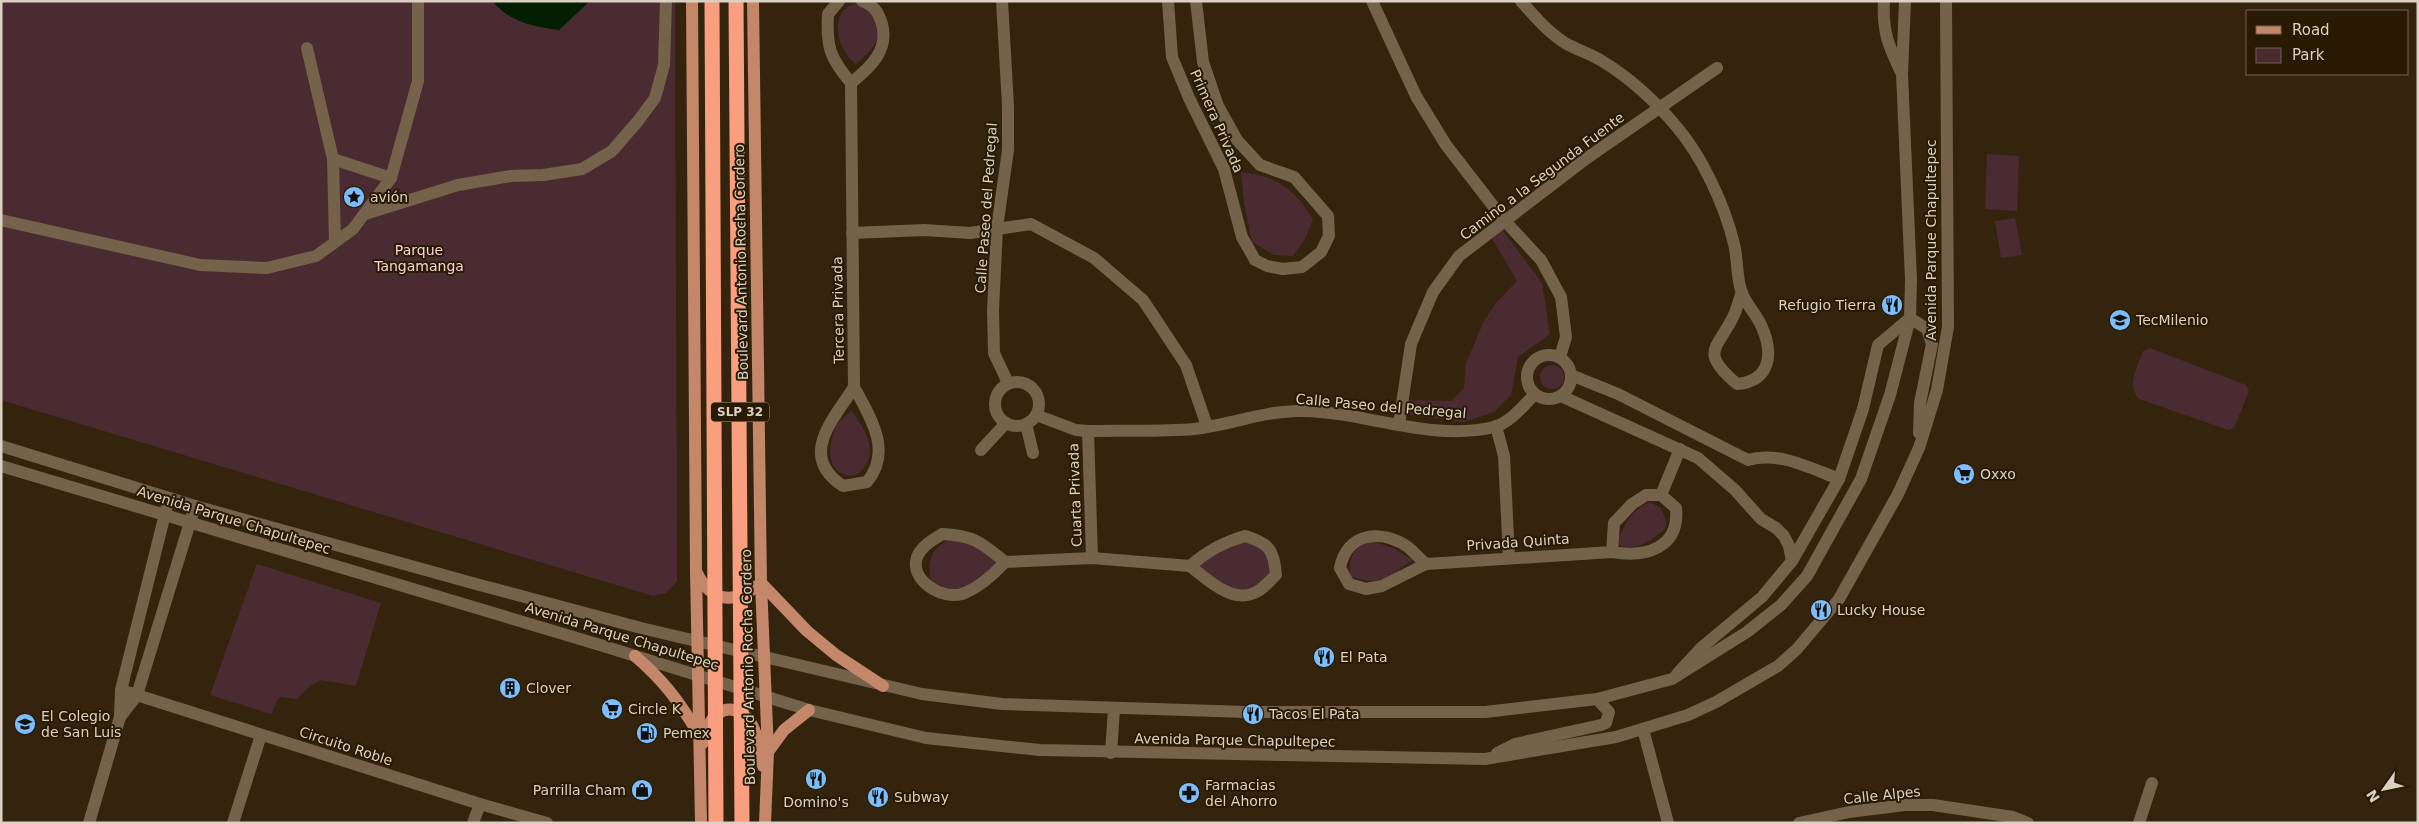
<svg xmlns="http://www.w3.org/2000/svg" width="2419" height="824" font-family="'DejaVu Sans',sans-serif">
  <style>
    .green { fill: #4b2b32 }
    .water { fill: #021e03 }
    .lines { fill: none; stroke-linecap: round; stroke-linejoin: round }
    .street { stroke: #74624a; stroke-width: 12 }
    .secondary { stroke: #74624a; stroke-width: 12 }
    .primary { stroke: #c4876a; stroke-width: 12 }
    .highway { stroke: #f99f7f; stroke-width: 15 }
    .labels { text-anchor: middle; dominant-baseline: central; stroke-width: 4; stroke-linejoin: round; paint-order: stroke }
    .shield { fill: #291a04; stroke: #a69a8a; stroke-width: 1 }
    .shield-label { font-size: 12px; font-weight: bold; fill: #dbd1c3 }
    .street-label { font-size: 14px; fill: #dbd1c3; stroke: #291a04 }
    .poi-label { font-size: 14px; fill: #dbd1c3; stroke: #291a04; text-anchor: start }
    .park-label { font-size: 14px; fill: #f8d2d9; stroke: #291a04 }
  </style>
  <rect width="100%" height="100%" fill="#34240d"/>
  <g class="green">
    <path d="M 1,1 L 675,1 L 677,581 L 666,593 L 653,596 L 1,400 Z"/>
    <path d="M 858,3 C 875,11 875,19 880,36 L 870,51 L 856,64 C 841,54 829,22 847,7 C 850,5 855,4 858,3 Z"/>
    <path d="M 1987,154 L 2019,156 L 2017,211 L 1985,209 Z"/>
    <path d="M 1241,172 C 1278,177 1293,188 1313,219 L 1305,239 L 1293,256 L 1274,255 L 1252,242 L 1244,202 Z"/>
    <path d="M 2015,218 L 2022,255 L 2001,258 L 1995,221 Z"/>
    <path d="M 1501,228 L 1542,283 L 1550,334 L 1518,357 L 1511,395 L 1494,412 L 1464,422 L 1405,414 L 1405,400 L 1452,401 L 1464,388 L 1466,363 L 1484,321 L 1496,303 L 1517,281 L 1490,235 Z"/>
    <path d="M 2150,348 L 2246,385 L 2249,391 L 2234,428 L 2228,430 L 2139,399 C 2126,385 2138,367 2143,351 Z"/>
    <circle cx="1552" cy="377" r="12"/>
    <path d="M 852,411 C 867,433 881,454 857,475 C 854,475 849,476 846,475 C 823,469 829,435 840,421 C 843,417 848,414 852,411 Z"/>
    <path d="M 1649,502 L 1661,508 L 1666,521 L 1665,529 C 1651,540 1636,553 1617,544 C 1624,525 1630,512 1649,502 Z"/>
    <path d="M 960,537 L 1001,563 C 993,572 969,591 957,590 C 947,590 939,585 931,580 C 925,556 937,541 960,537 Z"/>
    <path d="M 1244,538 C 1266,545 1271,551 1271,575 L 1259,589 L 1240,593 L 1193,565 Z"/>
    <path d="M 1369,540 L 1393,548 L 1413,560 C 1388,576 1381,588 1351,576 C 1347,558 1354,549 1369,540 Z"/>
    <path d="M 257,564 L 381,603 L 356,686 L 321,680 L 310,686 L 297,699 L 279,697 L 271,714 L 210,695 Z"/>
  </g>
  <path class="water" d="M 492,1 L 590,1 L 559,30 C 531,26 512,23 492,1 Z"/>
  <g class="lines">
    <g class="street">
      <path d="M 839,1 L 828,14 C 826,47 830,58 851,83"/>
      <path d="M 1002,1 L 1008,106 L 1008,150 L 997,228 L 993,310 L 994,353 L 1008,383"/>
      <path d="M 1168,1 L 1172,57 L 1189,98 L 1224,169 L 1242,237 L 1255,260 L 1267,266 L 1283,269 L 1302,267 L 1321,252 L 1329,236 L 1328,216 L 1294,177 L 1260,165 L 1237,140 L 1218,106 L 1203,62 L 1196,1"/>
      <path d="M 1372,1 L 1416,96 L 1446,145 L 1504,220 L 1541,260 L 1561,297 L 1566,337 L 1560,357"/>
      <path d="M 1521,1 C 1534,16 1548,32 1565,43 C 1577,50 1591,54 1602,61 C 1630,78 1655,101 1676,126 C 1702,156 1725,206 1734,244 C 1738,259 1736,278 1742,293 C 1746,304 1756,314 1761,325 C 1774,353 1771,381 1737,384 C 1698,351 1718,349 1734,315 C 1737,308 1739,300 1742,292"/>
      <path d="M 1884,1 C 1882,32 1889,47 1902,74"/>
      <path d="M 307,48 L 333,159 L 335,242"/>
      <path d="M 851,83 L 854,387 C 870,417 893,451 867,482 L 843,486 C 797,456 834,419 854,387"/>
      <path d="M 851,83 C 871,67 889,50 882,24 C 878,11 874,6 862,1"/>
      <path d="M 333,159 L 391,178"/>
      <path d="M 365,214 L 458,185 L 511,176 L 543,175 L 582,169 L 612,151 L 638,121 L 655,98 L 664,65 L 666,1"/>
      <path d="M 1,220 L 200,265 L 267,268 L 316,256 L 353,229 L 391,178 L 418,81 L 418,1"/>
      <path d="M 852,233 L 924,230 L 970,233 L 1031,224 L 1094,258 L 1143,300 L 1186,365 L 1207,426"/>
      <circle cx="1549" cy="377" r="22"/>
      <path d="M 1571,375 L 1618,394 L 1748,460 C 1779,451 1810,468 1839,479"/>
      <circle cx="1017" cy="404" r="22"/>
      <path d="M 1561,396 L 1698,458 L 1735,490 L 1761,519 L 1776,528 L 1784,536 L 1789,546 L 1792,561"/>
      <path d="M 1036,415 L 1076,430 L 1088,431 C 1123,430 1159,432 1194,429 C 1230,425 1266,410 1303,411 C 1366,412 1431,442 1494,427 C 1510,423 1524,405 1535,394"/>
      <path d="M 1026,424 L 1033,453"/>
      <path d="M 1399,424 L 1411,344 L 1433,292 L 1459,256 L 1587,158 L 1717,68"/>
      <path d="M 1496,426 L 1504,456 L 1509,558"/>
      <path d="M 1088,431 L 1092,558"/>
      <path d="M 981,450 L 1006,423"/>
      <path d="M 1661,495 L 1680,449"/>
      <path d="M 942,534 C 973,535 982,543 1005,562 C 993,575 979,588 962,594 C 942,600 909,580 917,557 C 921,546 933,540 942,534 Z"/>
      <path d="M 1245,536 C 1269,543 1274,550 1276,575 C 1270,580 1265,587 1258,591 C 1234,606 1208,580 1190,566 C 1207,551 1223,542 1245,536 Z"/>
      <path d="M 1005,562 L 1092,558 L 1190,566"/>
      <path d="M 1426,564 C 1420,559 1414,552 1408,547 C 1381,529 1347,532 1340,568 L 1349,584 L 1366,589 L 1382,586 L 1426,564 L 1612,552 C 1646,558 1680,548 1676,508 L 1661,495 L 1646,495 L 1632,504 L 1614,523 L 1612,552"/>
      <path d="M 1677,674 L 1701,648 L 1762,597 L 1792,561 L 1839,479 L 1863,409 L 1878,345 L 1910,318"/>
      <path d="M 121,690 L 480,804 L 547,823"/>
      <path d="M 120,717 L 137,695 L 195,506"/>
      <path d="M 1643,729 L 1668,823"/>
      <path d="M 89,823 L 120,717 L 121,690 L 169,498"/>
      <path d="M 233,823 L 261,735"/>
      <path d="M 473,823 L 480,804"/>
      <path d="M 1799,823 L 1849,812 L 1905,805 L 1933,805 L 2013,817 L 2028,823"/>
      <path d="M 2139,823 L 2152,783"/>
    </g>
    <g class="secondary">
      <path d="M 1910,318 L 1927,329 L 1932,344 L 1920,403 L 1919,433"/>
      <path d="M 1,446 L 195,506 L 476,584 L 641,628 L 922,694 L 1002,704 L 1247,712 L 1485,712 L 1597,699 L 1672,679 L 1747,632 L 1781,605 L 1807,576 L 1861,479 L 1890,395 L 1910,318 L 1911,280 L 1902,74 L 1905,1"/>
      <path d="M 1,466 L 600,645 L 809,710 L 926,738 L 1040,750 L 1485,759 L 1616,737 L 1688,715 L 1716,702 L 1778,666 L 1797,649 L 1839,599 L 1898,494 L 1919,448 L 1937,390 L 1948,327 L 1946,1"/>
      <path d="M 1111,753 L 1114,709"/>
      <path d="M 1497,753 L 1515,744 L 1601,725 L 1606,723 L 1609,712 L 1597,699"/>
    </g>
    <g class="primary">
      <path d="M 692,1 L 696,571 L 701,823"/>
      <path d="M 753,1 L 761,583 L 768,752 L 765,823"/>
      <path d="M 697,573 C 712,604 736,604 761,583"/>
      <path d="M 761,583 L 807,631 L 836,655 L 883,686"/>
      <path d="M 635,656 C 663,680 679,701 698,733"/>
      <path d="M 703,743 C 706,721 724,696 747,718 C 758,729 759,752 763,766"/>
      <path d="M 768,752 L 784,730 L 809,710"/>
    </g>
    <g class="highway">
      <path d="M 712,1 L 716,823"/>
      <path d="M 736,1 L 742,823"/>
    </g>
  </g>
  <defs>
    <g id="sight-disc" transform="scale(1.125)"><circle r="9.5" fill="#7dbef9" stroke="#291a04"/><path d="M0-6L1.8-2.2L6-1.7L2.9 1.2L3.7 5.4L0 3.3L-3.7 5.4L-2.9 1.2L-6-1.7L-1.8-2.2Z" fill="#111"/></g>
    <g id="restaurant-disc" transform="scale(1.125)"><circle r="9.5" fill="#7dbef9" stroke="#291a04"/><path d="M-5-6h1v4h1v-4h1v4h1v-4h1v5L-1.5 .5V6h-2V.5L-5-1ZM5-6V6H3V1.5H1.5Q1.5-4 5-6Z" fill="#111"/></g>
    <g id="university-disc" transform="scale(1.125)"><circle r="9.5" fill="#7dbef9" stroke="#291a04"/><path d="M0-5L7-2L0 1L-7-2ZM-4 1L0 2.5L4 1V4Q0 6-4 4Z" fill="#111"/></g>
    <g id="supermarket-disc" transform="scale(1.125)"><circle r="9.5" fill="#7dbef9" stroke="#291a04"/><path d="M-6-5.5h2.5l.6 2H6L4.5 2H-2.5L-4.4-4H-6ZM-1.5 3.2a1.3 1.3 0 1 0 .1 0ZM3 3.2a1.3 1.3 0 1 0 .1 0Z" fill="#111"/></g>
    <g id="building-disc" transform="scale(1.125)"><circle r="9.5" fill="#7dbef9" stroke="#291a04"/><path d="M-4-6H4V6H1V3H-1V6H-4ZM-2.5-4.3h1.7v1.8h-1.7ZM.8-4.3h1.7v1.8H.8ZM-2.5-1h1.7V.8h-1.7ZM.8-1h1.7V.8H.8Z" fill="#111"/></g>
    <g id="fuel-disc" transform="scale(1.125)"><circle r="9.5" fill="#7dbef9" stroke="#291a04"/><path d="M-5.5-6h7V0h2V4h1.3V-2.5L3-4.5l.8-.8L6-3V5H2.5V1h-1V6h-7ZM-4.2-4.7v3.2H.2V-4.7Z" fill="#111"/></g>
    <g id="shop-disc" transform="scale(1.125)"><circle r="9.5" fill="#7dbef9" stroke="#291a04"/><path d="M-5-2.5h2.3a2.7 3.5 0 0 1 5.4 0H5L5.5 6h-11ZM-1.5-2.5h3a1.5 2.3 0 0 0-3 0Z" fill="#111"/></g>
    <g id="pharmacy-disc" transform="scale(1.125)"><circle r="9.5" fill="#7dbef9" stroke="#291a04"/><path d="M-2-6h4v4h4v4h-4v4h-4v-4h-4v-4h4Z" fill="#111"/></g>
  </defs>
  <g fill-rule="evenodd">
    <use href="#sight-disc" x="354" y="197"/>
    <use href="#restaurant-disc" x="1892" y="305"/>
    <use href="#university-disc" x="2120" y="320"/>
    <use href="#supermarket-disc" x="1964" y="474"/>
    <use href="#restaurant-disc" x="1821" y="610"/>
    <use href="#restaurant-disc" x="1324" y="657"/>
    <use href="#building-disc" x="510" y="688"/>
    <use href="#supermarket-disc" x="612" y="709"/>
    <use href="#restaurant-disc" x="1253" y="714"/>
    <use href="#university-disc" x="25" y="724"/>
    <use href="#fuel-disc" x="647" y="733"/>
    <use href="#restaurant-disc" x="816" y="779"/>
    <use href="#shop-disc" x="642" y="790"/>
    <use href="#pharmacy-disc" x="1189" y="793"/>
    <use href="#restaurant-disc" x="878" y="797"/>
  </g>
  <g class="labels">
    <rect class="shield" x="711" y="402.5" width="58" height="19" rx="4"/>
    <g class="shield-label">
      <text x="740" y="412">SLP 32</text>
    </g>
    <g class="street-label">
      <text transform="translate(1217 121) rotate(66)">Primera Privada</text>
      <text transform="translate(1542 176) rotate(-37)">Camino a la Segunda Fuente</text>
      <text transform="translate(986 208) rotate(-86)">Calle Paseo del Pedregal</text>
      <text transform="translate(1931 240) rotate(-90)">Avenida Parque Chapultepec</text>
      <text transform="translate(741 262) rotate(-91)">Boulevard Antonio Rocha Cordero</text>
      <text transform="translate(838 310) rotate(-91)">Tercera Privada</text>
      <text transform="translate(1381 406) rotate(5)">Calle Paseo del Pedregal</text>
      <text transform="translate(1075 495) rotate(-92)">Cuarta Privada</text>
      <text transform="translate(234 520) rotate(17)">Avenida Parque Chapultepec</text>
      <text transform="translate(1518 542) rotate(-4)">Privada Quinta</text>
      <text transform="translate(622 636) rotate(17)">Avenida Parque Chapultepec</text>
      <text transform="translate(748 667) rotate(-91)">Boulevard Antonio Rocha Cordero</text>
      <text transform="translate(1235 740) rotate(1)">Avenida Parque Chapultepec</text>
      <text transform="translate(346 746) rotate(18)">Circuito Roble</text>
      <text transform="translate(1882 795) rotate(-6)">Calle Alpes</text>
    </g>
    <g class="poi-label">
      <text x="370" y="197">avión</text>
      <text x="1876" y="305" text-anchor="end">Refugio Tierra</text>
      <text x="2136" y="320">TecMilenio</text>
      <text x="1980" y="474">Oxxo</text>
      <text x="1837" y="610">Lucky House</text>
      <text x="1340" y="657">El Pata</text>
      <text x="526" y="688">Clover</text>
      <text x="628" y="709">Circle K</text>
      <text x="1269" y="714">Tacos El Pata</text>
      <text x="41" y="716">El Colegio<tspan x="41" dy="16">de San Luis</tspan></text>
      <text x="663" y="733">Pemex</text>
      <text x="1205" y="785">Farmacias<tspan x="1205" dy="16">del Ahorro</tspan></text>
      <text x="626" y="790" text-anchor="end">Parrilla Cham</text>
      <text x="894" y="797">Subway</text>
      <text x="816" y="802" text-anchor="middle">Domino's</text>
    </g>
    <g class="park-label">
      <text x="419" y="250">Parque<tspan x="419" dy="16">Tangamanga</tspan></text>
    </g>
  </g>
  <rect width="2419" height="824" fill="none" stroke="#dbd1c3" stroke-width="5"/>
  <rect x="2246" y="10" width="162" height="65" fill="#291a04" stroke="#706350"/>
  <rect x="2256" y="26" width="25" height="8" fill="#c4876a" stroke="#706350"/>
  <text x="2292" y="35" font-size="15" fill="#dbd1c3">Road</text>
  <rect x="2256" y="48" width="25" height="15" fill="#4b2b32" stroke="#706350"/>
  <text x="2292" y="60" font-size="15" fill="#dbd1c3">Park</text>
  <g transform="translate(2384 789) rotate(237)" stroke="#291a04" stroke-width="4" paint-order="stroke">
  <path d="M0-4L9 19L0 12L-9 19Z" fill="#dbd1c3"/>
  <text y="-8" font-size="14" font-weight="bold" text-anchor="middle" fill="#dbd1c3">N</text>
  </g>
</svg>
